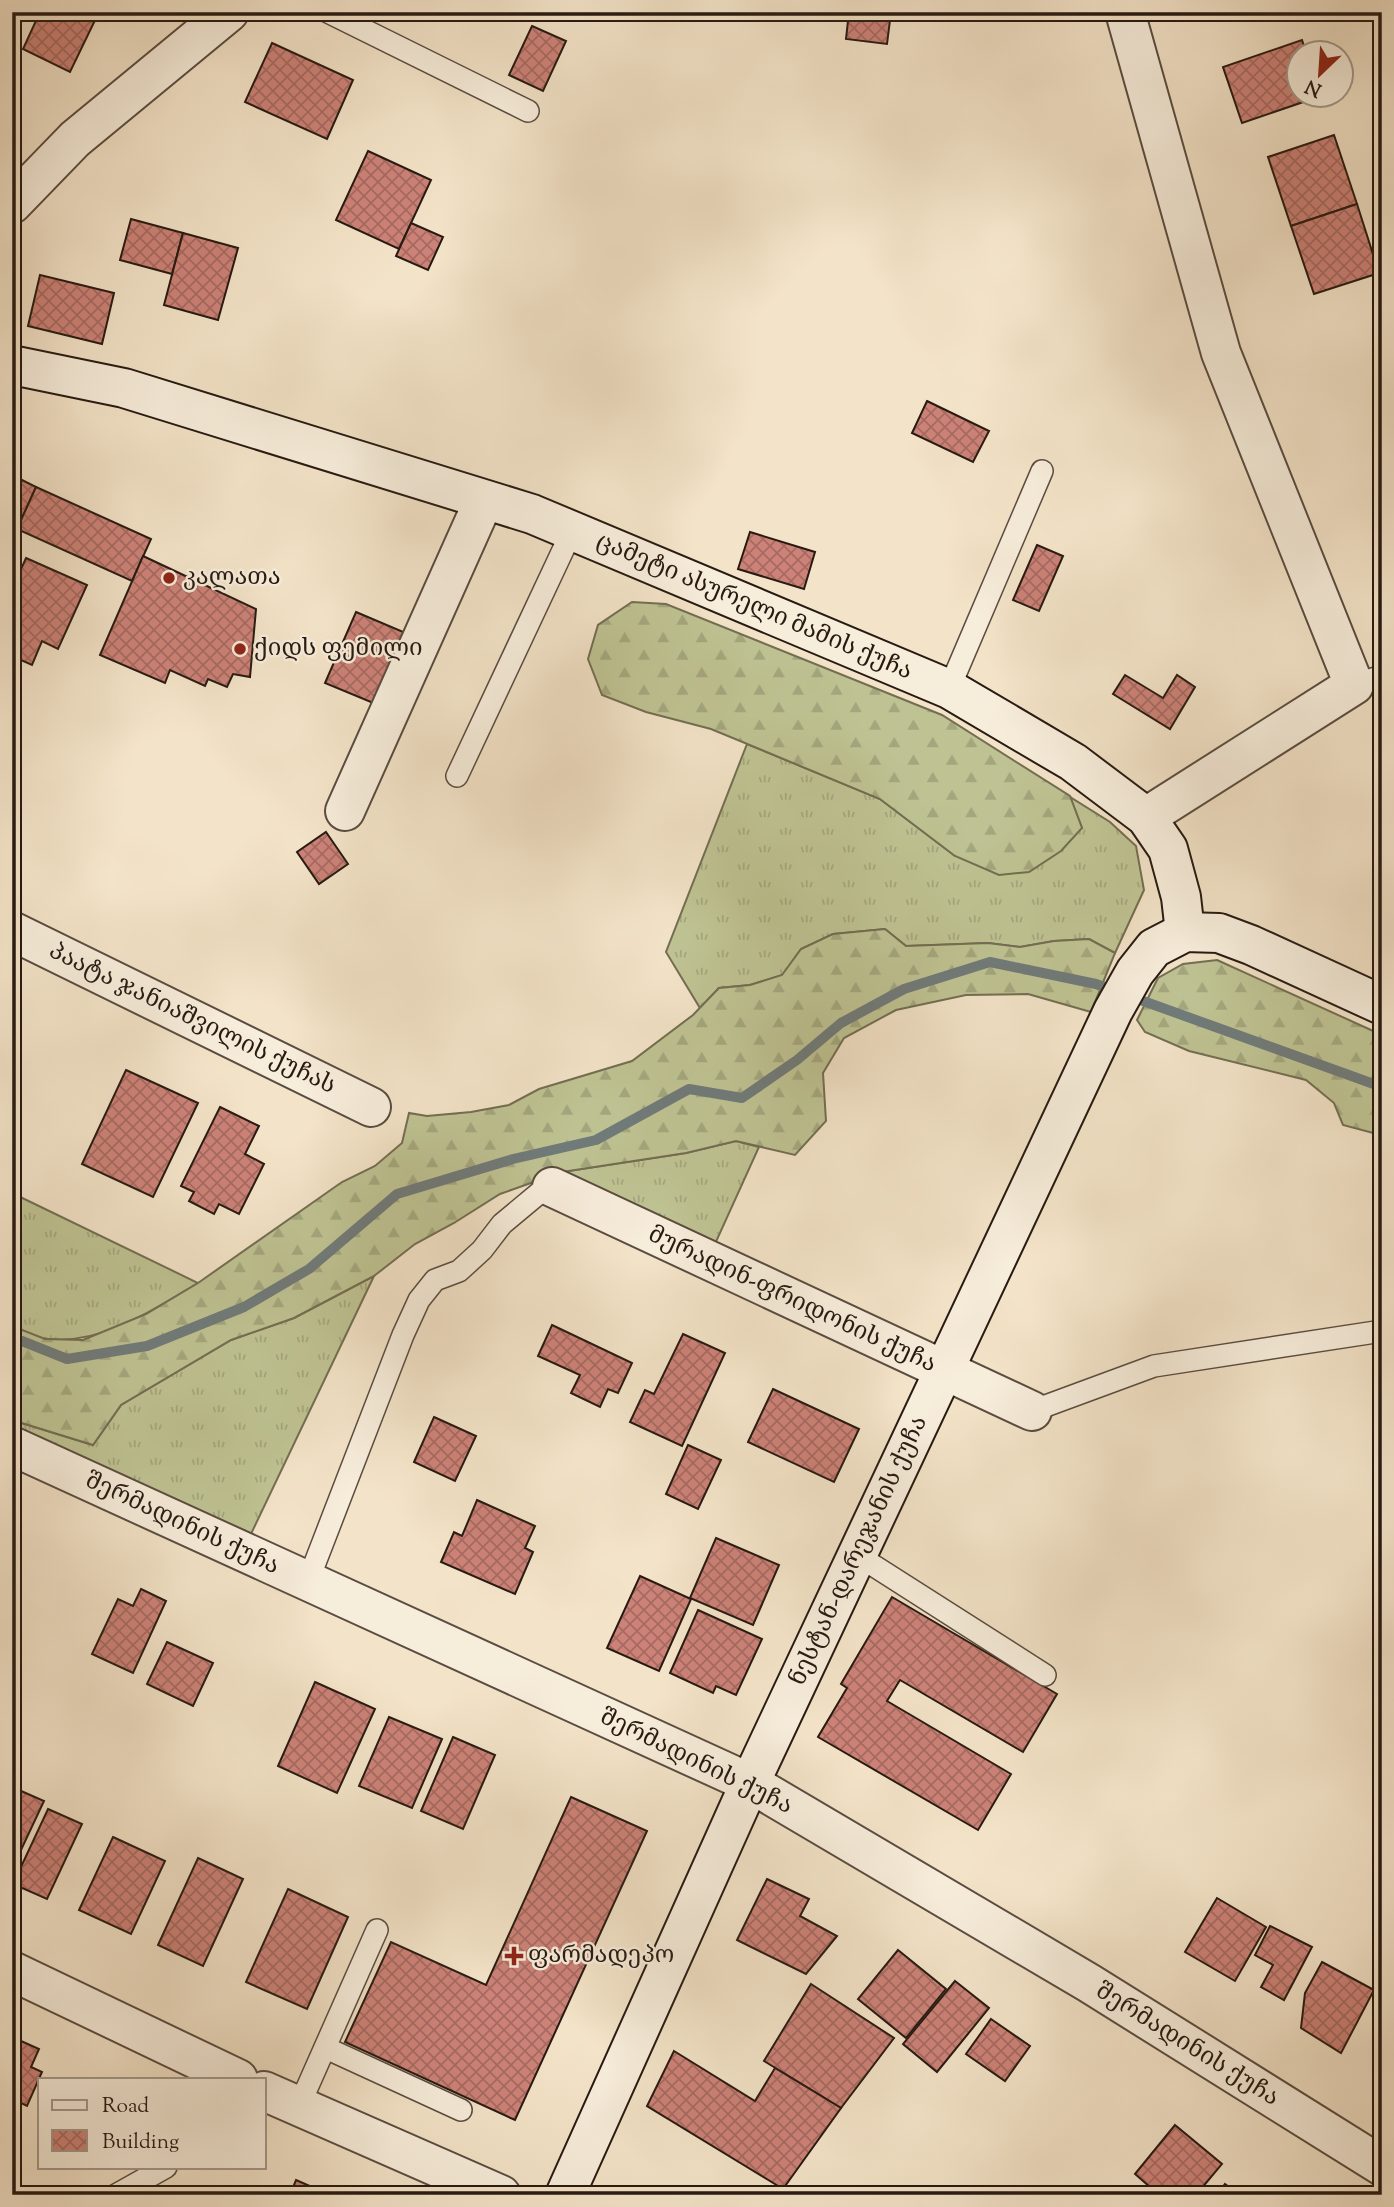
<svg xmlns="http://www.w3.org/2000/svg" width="1394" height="2207" font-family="'Sorts Mill Goudy','Noto Serif Georgian',serif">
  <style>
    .grass { fill: url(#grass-tufts); stroke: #736e52; stroke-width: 2 }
    .forest { fill: url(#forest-firs); stroke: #736e52; stroke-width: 2 }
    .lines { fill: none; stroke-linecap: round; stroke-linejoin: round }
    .stream { stroke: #707b7a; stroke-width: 10 }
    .building { fill: url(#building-cross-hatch); stroke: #271a12; stroke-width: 2 }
    .lane-casing { stroke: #5a4c40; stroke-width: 24 }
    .street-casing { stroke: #5a4c40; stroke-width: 42 }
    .secondary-casing { stroke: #271a12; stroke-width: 42 }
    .lane { stroke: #f7eddb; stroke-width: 21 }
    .street { stroke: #f7eddb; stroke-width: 38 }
    .secondary { stroke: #f7eddb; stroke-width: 38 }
    .poi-dot { fill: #8f2418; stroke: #f7eddb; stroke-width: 2.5 }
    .labels { text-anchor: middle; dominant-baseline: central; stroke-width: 5; stroke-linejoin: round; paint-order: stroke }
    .poi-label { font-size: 24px; fill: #271a12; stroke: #f7eddb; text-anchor: start }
    .street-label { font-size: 24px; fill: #271a12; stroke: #f7eddb }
  </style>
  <defs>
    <pattern id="grass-tufts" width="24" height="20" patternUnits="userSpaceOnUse" patternTransform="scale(1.75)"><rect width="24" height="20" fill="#bfc393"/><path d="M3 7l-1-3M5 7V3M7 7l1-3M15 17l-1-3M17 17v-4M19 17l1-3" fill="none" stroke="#a4a77e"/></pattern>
    <pattern id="forest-firs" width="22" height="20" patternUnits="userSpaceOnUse" patternTransform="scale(1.75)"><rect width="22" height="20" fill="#bfc393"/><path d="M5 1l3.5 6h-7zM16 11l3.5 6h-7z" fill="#a4a77e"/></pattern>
    <pattern id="building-cross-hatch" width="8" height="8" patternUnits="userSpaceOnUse" patternTransform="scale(1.75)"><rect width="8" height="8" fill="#cd8278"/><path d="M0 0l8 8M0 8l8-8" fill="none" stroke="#a66a61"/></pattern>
  </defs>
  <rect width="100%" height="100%" fill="#f3e3c8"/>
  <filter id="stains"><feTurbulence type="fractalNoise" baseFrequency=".00286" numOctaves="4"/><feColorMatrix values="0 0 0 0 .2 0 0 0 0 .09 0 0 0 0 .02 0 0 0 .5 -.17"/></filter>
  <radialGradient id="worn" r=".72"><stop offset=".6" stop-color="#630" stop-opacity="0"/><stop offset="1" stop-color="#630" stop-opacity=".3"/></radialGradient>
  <g class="grass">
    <path d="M 747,744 L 880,799 L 955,856 L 1082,828 L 1070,797 L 1110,822 L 1136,846 L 1144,890 L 1115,953 L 1089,939 L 1054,941 L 1020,947 L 988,943 L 906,946 L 885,929 L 833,934 L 801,949 L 783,975 L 750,985 L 719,988 L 700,1008 L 666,952 Z"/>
    <path d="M 736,1141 L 759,1147 L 715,1244 L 562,1172 L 686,1153 Z"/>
    <path d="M 12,1193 L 198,1283 C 153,1310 102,1345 48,1339 C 36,1338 23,1331 12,1326 Z"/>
    <path d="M 374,1276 L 250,1536 L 12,1426 L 12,1420 L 93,1445 L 121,1405 L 231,1340 L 294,1318 Z"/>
  </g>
  <g class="forest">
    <path d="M 632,602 L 666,604 L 942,715 L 1070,796 L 1082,828 L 1061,851 L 1029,872 L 999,875 L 955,856 L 880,799 L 711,729 L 646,712 L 602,695 L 588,659 L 598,625 Z"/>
    <path d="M 885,929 L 906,946 L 988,943 L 1020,947 L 1054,941 L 1089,939 L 1115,953 L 1091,1012 L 1028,994 L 966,995 L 896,1010 L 844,1038 L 823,1073 L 826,1121 L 795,1155 L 736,1141 L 686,1153 L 562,1172 L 500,1194 L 454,1223 L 415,1244 L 374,1276 L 294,1318 L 231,1340 L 121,1405 L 93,1445 L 12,1420 L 12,1326 L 45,1339 L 83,1340 L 146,1314 L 198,1283 L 342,1182 L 375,1166 L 402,1143 L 409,1113 L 427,1116 L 471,1112 L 509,1105 L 539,1089 L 632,1061 L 693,1015 L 719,988 L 750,985 L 782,975 L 801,949 L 833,934 Z"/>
    <path d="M 1217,960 L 1382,1035 L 1382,1131 L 1373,1133 L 1343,1125 L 1334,1103 L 1306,1080 L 1189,1051 L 1145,1032 L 1137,1020 L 1158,978 L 1183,964 Z"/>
  </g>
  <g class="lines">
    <path class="stream" d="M 12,1345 L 22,1341 L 67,1359 L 147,1346 L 244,1307 L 309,1269 L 397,1194 L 513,1159 L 596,1140 L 689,1089 L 742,1098 L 797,1060 L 841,1023 L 904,989 L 990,962 L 1096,984 L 1382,1087"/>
  </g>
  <g class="building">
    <path d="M 40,12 L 99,12 L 70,72 L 23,49 Z"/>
    <path d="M 849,12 L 891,12 L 887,44 L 846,39 Z"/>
    <path d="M 532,26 L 566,41 L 543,91 L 509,75 Z"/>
    <path d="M 1302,40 L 1306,52 L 1300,52 L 1300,94 L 1321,96 L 1242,123 L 1223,67 Z"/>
    <path d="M 272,43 L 353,80 L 327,139 L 245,102 Z"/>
    <path d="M 1334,135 L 1357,204 L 1291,226 L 1268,157 Z"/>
    <path d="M 368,151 L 431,180 L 399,249 L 336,220 Z"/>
    <path d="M 1357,204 L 1379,273 L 1314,294 L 1291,226 Z"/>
    <path d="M 131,219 L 183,233 L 172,274 L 120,260 Z"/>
    <path d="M 411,223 L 443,237 L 428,270 L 396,256 Z"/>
    <path d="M 183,233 L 238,248 L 218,320 L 164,305 Z"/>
    <path d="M 40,275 L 114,293 L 102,344 L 28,326 Z"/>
    <path d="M 927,401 L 989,431 L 973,462 L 912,433 Z"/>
    <path d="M 12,475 L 36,487 L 23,516 L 12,511 Z"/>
    <path d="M 36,487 L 151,539 L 132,581 L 17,529 Z"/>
    <path d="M 750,532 L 815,552 L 804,589 L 738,569 Z"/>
    <path d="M 1037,545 L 1063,556 L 1039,611 L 1013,600 Z"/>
    <path d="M 143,556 L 256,609 L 250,677 L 233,674 L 227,687 L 208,679 L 205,686 L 170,670 L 165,683 L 100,655 Z"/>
    <path d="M 26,558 L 87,585 L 58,649 L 42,641 L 32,665 L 12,656 L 12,576 L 17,578 Z"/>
    <path d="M 356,612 L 408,634 L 378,705 L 325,683 Z"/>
    <path d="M 1125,675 L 1163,698 L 1177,675 L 1195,687 L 1170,729 L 1113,694 Z"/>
    <path d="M 326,832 L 348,864 L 319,884 L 297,852 Z"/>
    <path d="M 126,1070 L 198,1103 L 153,1197 L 82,1164 Z"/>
    <path d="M 220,1107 L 259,1126 L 245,1154 L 264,1164 L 239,1214 L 219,1204 L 214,1214 L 189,1201 L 194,1192 L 181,1186 Z"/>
    <path d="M 552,1325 L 632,1363 L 618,1393 L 608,1389 L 600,1407 L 571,1393 L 580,1375 L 538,1356 Z"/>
    <path d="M 683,1334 L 725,1353 L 682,1446 L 630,1422 L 645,1390 L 654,1394 Z"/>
    <path d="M 773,1389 L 859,1429 L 834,1482 L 748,1442 Z"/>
    <path d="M 434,1417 L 476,1436 L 455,1481 L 414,1462 Z"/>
    <path d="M 688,1445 L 721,1460 L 698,1509 L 666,1494 Z"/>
    <path d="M 477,1500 L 535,1526 L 525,1548 L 533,1552 L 515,1594 L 441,1562 L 454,1532 L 462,1536 Z"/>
    <path d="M 716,1538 L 779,1565 L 753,1625 L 690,1598 Z"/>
    <path d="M 640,1576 L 691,1599 L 659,1671 L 607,1648 Z"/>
    <path d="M 141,1589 L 166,1601 L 133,1673 L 92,1654 L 118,1599 L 133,1606 Z"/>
    <path d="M 892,1597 L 1057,1694 L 1023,1752 L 900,1680 L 887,1701 L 1011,1774 L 978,1830 L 818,1737 L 847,1688 L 841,1684 Z"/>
    <path d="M 698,1610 L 762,1639 L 736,1695 L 716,1686 L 713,1693 L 670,1673 Z"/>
    <path d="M 167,1642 L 213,1663 L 193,1706 L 147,1684 Z"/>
    <path d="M 315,1682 L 375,1709 L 337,1793 L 278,1766 Z"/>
    <path d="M 389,1717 L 442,1739 L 412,1808 L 359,1786 Z"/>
    <path d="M 453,1737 L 495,1755 L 463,1829 L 421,1811 Z"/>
    <path d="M 12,1787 L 44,1801 L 13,1867 L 12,1866 Z"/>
    <path d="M 571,1797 L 647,1831 L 515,2120 L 345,2042 L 391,1942 L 486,1985 Z"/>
    <path d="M 48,1809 L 82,1824 L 47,1899 L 13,1884 Z"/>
    <path d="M 113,1837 L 165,1861 L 131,1934 L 79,1910 Z"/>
    <path d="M 198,1858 L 243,1879 L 203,1966 L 158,1945 Z"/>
    <path d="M 767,1879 L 809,1899 L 800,1916 L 837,1936 L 806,1974 L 737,1940 Z"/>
    <path d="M 288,1889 L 348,1917 L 307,2009 L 246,1982 Z"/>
    <path d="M 1217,1898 L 1266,1927 L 1235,1981 L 1185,1952 Z"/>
    <path d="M 1270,1926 L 1312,1947 L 1284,2000 L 1261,1987 L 1273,1965 L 1255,1955 Z"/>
    <path d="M 898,1950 L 946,1989 L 906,2038 L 858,1999 Z"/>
    <path d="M 1322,1962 L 1374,1990 L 1341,2053 L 1301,2028 L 1305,1993 Z"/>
    <path d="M 955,1981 L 989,2008 L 937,2072 L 903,2044 Z"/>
    <path d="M 811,1984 L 894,2038 L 841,2108 L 764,2061 Z"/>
    <path d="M 991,2019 L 1030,2046 L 1005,2081 L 966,2054 Z"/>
    <path d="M 12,2037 L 39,2049 L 31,2067 L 42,2072 L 27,2106 L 17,2101 L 12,2111 Z"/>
    <path d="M 674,2051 L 755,2101 L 775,2068 L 841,2108 L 783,2189 L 647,2106 Z"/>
    <path d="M 1175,2125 L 1222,2164 L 1196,2195 L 1159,2195 L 1135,2174 Z"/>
    <path d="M 296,2180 L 330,2195 L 290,2195 Z"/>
    <path d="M 1225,2184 L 1240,2195 L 1217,2195 Z"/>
  </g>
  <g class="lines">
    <g class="lane-casing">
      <g id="lane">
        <path d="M 328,12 L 528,111"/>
        <path d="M 1354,685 L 1382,676"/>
        <path d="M 949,689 L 1042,471"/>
        <path d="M 457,776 L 572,531"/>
        <path d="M 1032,1411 L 1154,1366 L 1382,1331"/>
        <path d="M 857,1555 L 1045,1675"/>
        <path d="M 308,1581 L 403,1335 L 419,1300 L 435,1280 L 459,1271 L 482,1250 L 502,1224 L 538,1194 L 552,1187"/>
        <path d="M 326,2048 L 461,2110"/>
        <path d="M 299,2106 L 377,1930"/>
        <path d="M 116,2195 L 166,2167"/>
      </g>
    </g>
    <g class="street-casing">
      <g id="street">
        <path d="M 1125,12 L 1221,353 L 1354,685 L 1146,817"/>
        <path d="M 12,204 L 75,139 L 229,12"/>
        <path d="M 345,811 L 484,500"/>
        <path d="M 12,931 L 371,1107"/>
        <path d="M 552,1187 L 1032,1411"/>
        <path d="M 12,1446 L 750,1783 L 1089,1983 L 1382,2166"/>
        <path d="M 12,1971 L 238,2079"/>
        <path d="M 264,2091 L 501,2195"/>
      </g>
    </g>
    <g class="secondary-casing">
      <g id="secondary">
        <path d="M 12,365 L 124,388 L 532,514 L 949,689 L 1073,762 L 1146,817 L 1168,849 L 1181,897 L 1185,932"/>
        <path d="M 565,2195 L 750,1783 L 1113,1011 L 1135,972 L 1154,948 L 1185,932 L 1219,933 L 1251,945 L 1382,1005"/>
      </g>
    </g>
    <use href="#lane" class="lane"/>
    <use href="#street" class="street"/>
    <use href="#secondary" class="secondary"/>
  </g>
  <g class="poi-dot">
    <circle cx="169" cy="578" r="7"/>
    <circle cx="240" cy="649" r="7"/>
    <path d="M510.5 1945.5h7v7h7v7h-7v7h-7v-7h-7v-7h7z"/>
  </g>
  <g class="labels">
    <g class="poi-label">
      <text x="183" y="578">კალათა</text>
      <text x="254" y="649">ქიდს ფემილი</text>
      <text x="528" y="1956">ფარმადეპო</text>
    </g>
    <g class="street-label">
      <text transform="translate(754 607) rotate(23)">ცამეტი ასურელი მამის ქუჩა</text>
      <text transform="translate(192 1019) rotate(26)">პაატა ჯანიაშვილის ქუჩას</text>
      <text transform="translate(792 1300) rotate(25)">მურადინ-ფრიდონის ქუჩა</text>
      <text transform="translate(182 1524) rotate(25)">შერმადინის ქუჩა</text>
      <text transform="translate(859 1551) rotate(-65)">ნესტან-დარეჯანის ქუჩა</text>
      <text transform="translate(696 1762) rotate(26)">შერმადინის ქუჩა</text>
      <text transform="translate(1187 2045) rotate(32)">შერმადინის ქუჩა</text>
    </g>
  </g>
  <rect width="1394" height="2207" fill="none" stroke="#f3e3c8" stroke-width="42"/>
  <rect x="14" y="14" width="1366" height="2179" fill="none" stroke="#271a12" stroke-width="3.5"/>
  <rect x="21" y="21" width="1352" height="2165" fill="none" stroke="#271a12" stroke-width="2"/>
  <rect x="38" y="2078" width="228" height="91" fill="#f7eddb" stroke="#a4998b" stroke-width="2"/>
  <rect x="52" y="2100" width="35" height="10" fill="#f7eddb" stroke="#a4998b" stroke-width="2"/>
  <text x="102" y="2112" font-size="21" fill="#271a12">Road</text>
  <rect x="52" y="2130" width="35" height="21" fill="url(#building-cross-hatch)" stroke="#a4998b" stroke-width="2"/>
  <text x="102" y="2148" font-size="21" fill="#271a12">Building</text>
  <g transform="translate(1320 74) rotate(205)"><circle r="33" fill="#f7eddb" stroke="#a4998b" stroke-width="2"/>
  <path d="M0-5L12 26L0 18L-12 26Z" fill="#8f2418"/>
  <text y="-10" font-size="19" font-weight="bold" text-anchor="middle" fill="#271a12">N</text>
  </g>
  <rect width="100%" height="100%" filter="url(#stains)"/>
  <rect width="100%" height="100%" fill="url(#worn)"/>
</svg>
